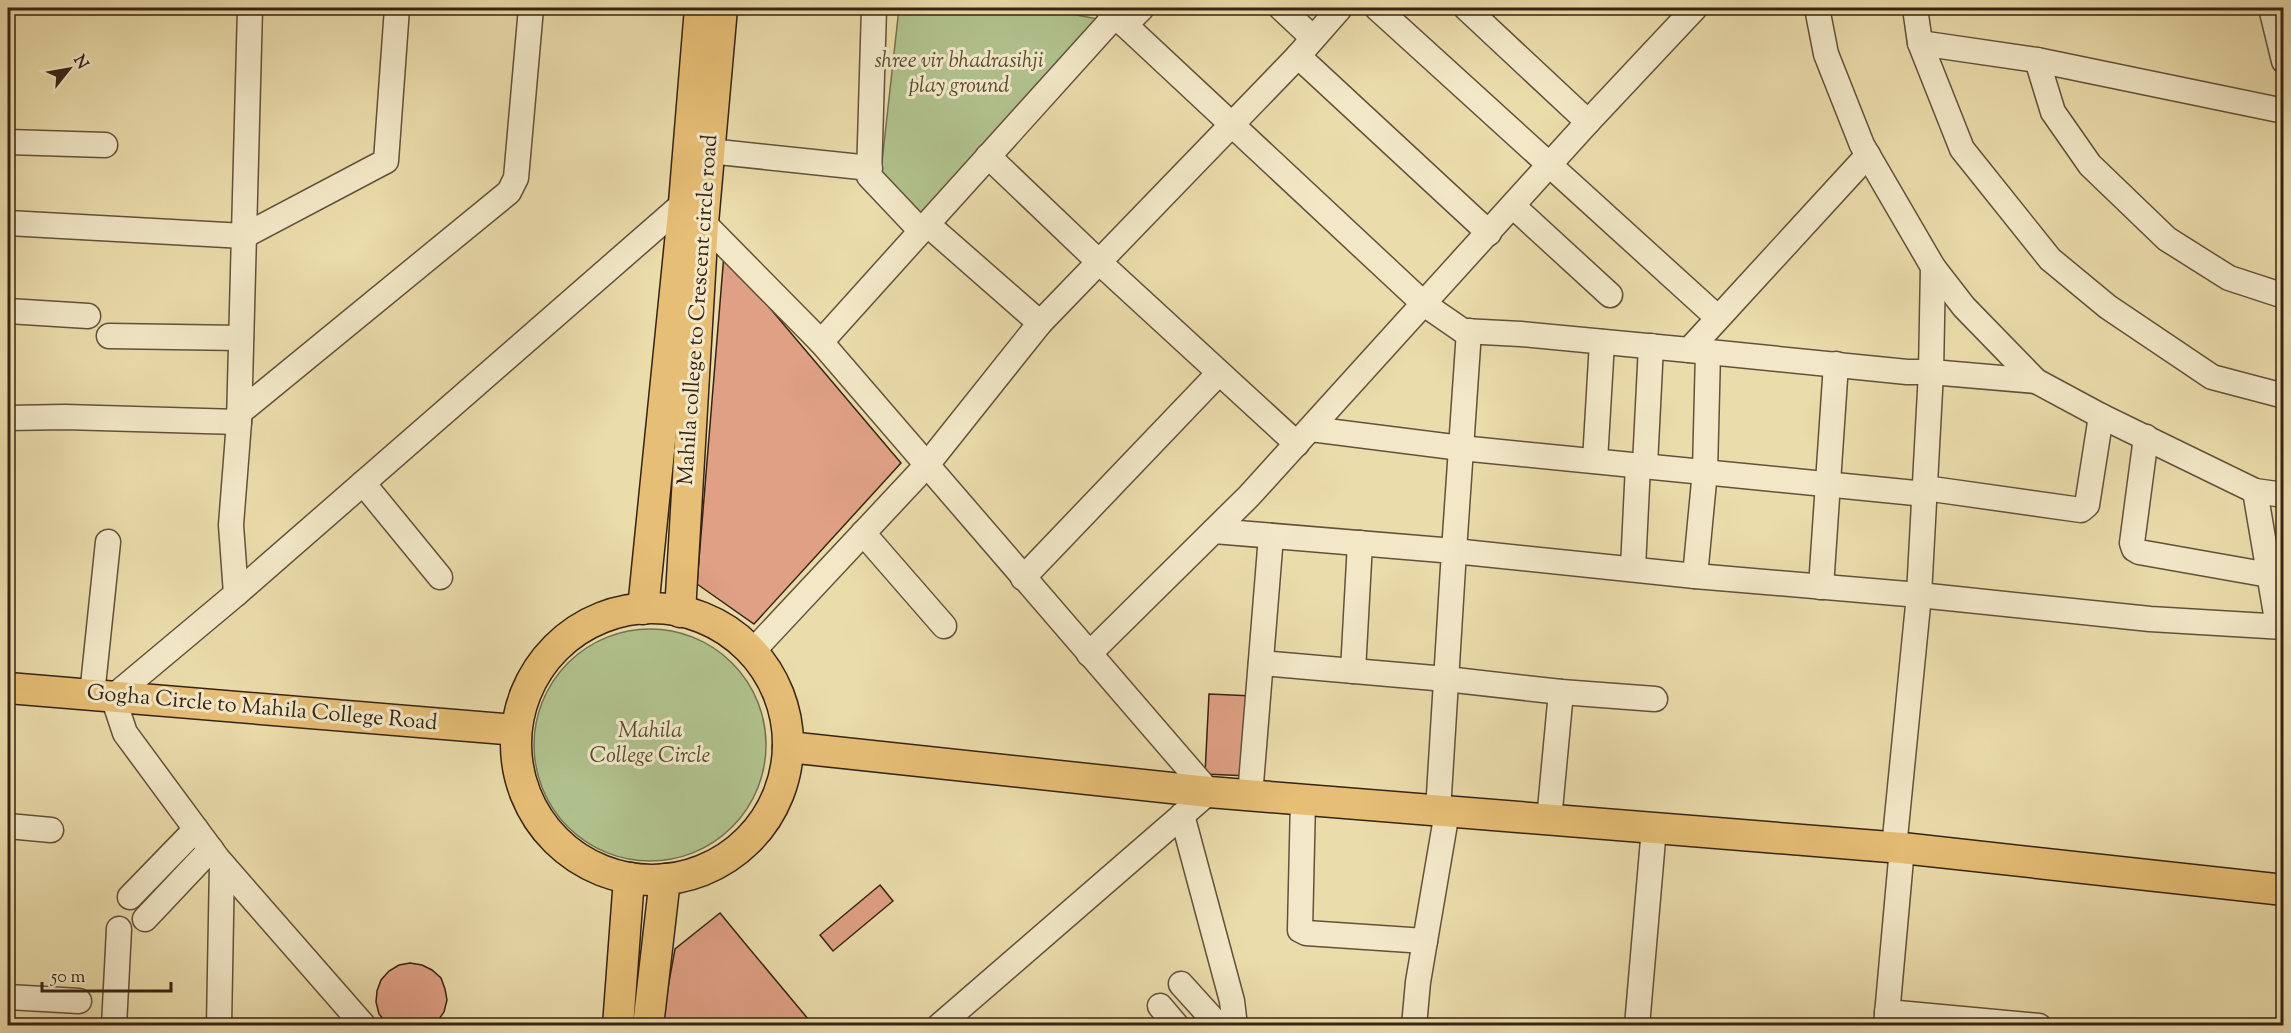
<svg xmlns="http://www.w3.org/2000/svg" width="2291" height="1033" font-family="'Sorts Mill Goudy',serif">
  <style>
    .green { fill: #b1c28e; stroke: #747251; stroke-width: 1.5 }
    .building { fill: #dfa085; stroke: #372314; stroke-width: 1.5 }
    .lines { fill: none; stroke-linecap: round; stroke-linejoin: round }
    .minor-casing { stroke: #64513a; stroke-width: 27 }
    .major-casing { stroke: #372314; stroke-width: 33 }
    .minor { stroke: #f2e8c8; stroke-width: 24 }
    .major { stroke: #e6be76; stroke-width: 30 }
    .labels { text-anchor: middle; dominant-baseline: central; stroke-width: 6; stroke-linejoin: round; paint-order: stroke }
    .park-label { font-size: 22px; font-style: italic; fill: #564b32; stroke: #f2e8c8 }
    .street-label { font-size: 22px; fill: #372314; stroke: #f2e8c8 }
  </style>
  <rect width="100%" height="100%" fill="#ebdcab"/>
  <filter id="stains"><feTurbulence type="fractalNoise" baseFrequency=".00333" numOctaves="4"/><feColorMatrix values="0 0 0 0 .2 0 0 0 0 .09 0 0 0 0 .02 0 0 0 .5 -.17"/></filter>
  <radialGradient id="worn" r=".72"><stop offset=".6" stop-color="#630" stop-opacity="0"/><stop offset="1" stop-color="#630" stop-opacity=".3"/></radialGradient>
  <g class="green">
    <path d="M 899,8 L 1038,8 L 1098,19 L 921,217 L 881,171 Z"/>
    <circle cx="650" cy="745" r="116"/>
  </g>
  <g class="building">
    <path d="M 724,254 L 901,463 L 754,624 L 697,584 Z"/>
    <path d="M 1209,694 L 1253,696 L 1249,776 L 1205,774 Z"/>
    <path d="M 880,885 L 893,901 L 833,951 L 820,935 Z"/>
    <path d="M 720,913 L 743,941 L 814,1026 L 661,1026 L 675,949 Z"/>
    <path d="M 410,963 L 422,965 L 432,970 L 441,978 L 445,989 L 447,1000 L 444,1012 L 434,1026 L 389,1026 L 379,1014 L 376,1002 L 377,991 L 381,980 L 389,971 L 399,965 Z"/>
  </g>
  <g class="lines">
    <g class="minor-casing">
      <g id="minor">
        <path d="M 250,8 L 239,422 L 231,525 L 236,594 L 113,697 L 125,733 L 218,859 L 364,1026"/>
        <path d="M 874,8 L 869,176 L 921,231 L 1115,16"/>
        <path d="M 1107,8 L 1424,304 L 1463,331 L 1521,334 L 1689,350 L 1868,155"/>
        <path d="M 1281,8 L 1313,38"/>
        <path d="M 1377,8 L 1718,318"/>
        <path d="M 1466,8 L 1588,122"/>
        <path d="M 1817,8 L 1826,54 L 1862,145 L 1933,267 L 1964,307 L 2036,381 L 2101,416 L 2255,491 L 2284,495"/>
        <path d="M 1915,8 L 1920,43 L 1962,149 L 2050,259 L 2108,307 L 2212,377 L 2284,396"/>
        <path d="M 2271,8 L 2284,61"/>
        <path d="M 1125,25 L 1142,8"/>
        <path d="M 1920,43 L 2037,60 L 2284,111"/>
        <path d="M 1298,56 L 1489,233"/>
        <path d="M 2037,60 L 2053,112 L 2090,165 L 2167,239 L 2229,278 L 2284,296"/>
        <path d="M 8,142 L 105,145"/>
        <path d="M 709,151 L 870,168"/>
        <path d="M 988,156 L 1099,262 L 1297,444"/>
        <path d="M 1513,206 L 1610,295"/>
        <path d="M 8,223 L 244,236 L 386,161 L 397,8"/>
        <path d="M 927,224 L 1040,323"/>
        <path d="M 1933,267 L 1931,372 L 1919,595 L 2150,619 L 2284,627"/>
        <path d="M 8,311 L 88,316"/>
        <path d="M 1469,331 L 1454,551 L 1695,576 L 1919,595 L 1894,848"/>
        <path d="M 109,336 L 241,338"/>
        <path d="M 821,342 L 921,231"/>
        <path d="M 1689,350 L 1907,372 L 1931,372 L 2036,381"/>
        <path d="M 239,413 L 509,192 L 516,178 L 531,8"/>
        <path d="M 8,418 L 65,417 L 239,422"/>
        <path d="M 1311,429 L 1461,448 L 1925,494"/>
        <path d="M 2146,437 L 2132,543 L 2134,549 L 2139,552 L 2269,575"/>
        <path d="M 1595,461 L 1602,342"/>
        <path d="M 1645,465 L 1651,346"/>
        <path d="M 363,483 L 440,577"/>
        <path d="M 1925,488 L 2081,510 L 2087,505 L 2101,416"/>
        <path d="M 2255,491 L 2278,626"/>
        <path d="M 1214,531 L 1454,551 L 1438,811"/>
        <path d="M 863,533 L 944,626"/>
        <path d="M 1633,568 L 1638,465"/>
        <path d="M 1695,576 L 1705,471 L 1708,352"/>
        <path d="M 1023,578 L 1219,373"/>
        <path d="M 1821,587 L 1836,364"/>
        <path d="M 236,594 L 684,203 L 821,342 L 1209,792 L 939,1026"/>
        <path d="M 752,652 L 926,466 L 1040,323 L 1298,56 L 1340,8"/>
        <path d="M 1089,654 L 1249,496 L 1588,122 L 1695,8"/>
        <path d="M 1261,663 L 1446,679 L 1561,692 L 1655,699"/>
        <path d="M 1353,671 L 1360,543"/>
        <path d="M 92,695 L 108,542"/>
        <path d="M 1250,796 L 1271,536"/>
        <path d="M 1303,800 L 1300,930 L 1306,933 L 1425,941"/>
        <path d="M 1182,815 L 1232,1001 L 1235,1026"/>
        <path d="M 1549,820 L 1561,692"/>
        <path d="M 8,826 L 51,830"/>
        <path d="M 130,897 L 196,829"/>
        <path d="M 145,919 L 211,849"/>
        <path d="M 1181,984 L 1219,1026"/>
        <path d="M 8,997 L 79,1001"/>
        <path d="M 1160,1006 L 1177,1026"/>
        <path d="M 1887,1012 L 2039,1026"/>
        <path d="M 114,1026 L 119,929"/>
        <path d="M 219,1026 L 222,864"/>
        <path d="M 1414,1026 L 1418,982 L 1447,812"/>
        <path d="M 1637,1026 L 1654,828"/>
        <path d="M 1886,1026 L 1902,848"/>
      </g>
    </g>
    <g class="major-casing">
      <g id="major">
        <circle cx="652" cy="744" r="136"/>
        <path d="M 643,609 L 684,203 L 700,8"/>
        <path d="M 680,612 L 703,223 L 722,8"/>
        <path d="M 8,688 L 516,730"/>
        <path d="M 788,747 L 1209,792 L 1902,848 L 2284,890"/>
        <path d="M 618,1026 L 629,878"/>
        <path d="M 648,1026 L 665,879"/>
      </g>
    </g>
    <use href="#minor" class="minor"/>
    <use href="#major" class="major"/>
  </g>
  <g class="labels">
    <g class="park-label">
      <text x="959" y="62">shree vir bhadrasihji<tspan x="959" dy="25">play ground</tspan></text>
      <text x="650" y="732">Mahila<tspan x="650" dy="25">College Circle</tspan></text>
    </g>
    <g class="street-label">
      <text transform="translate(699 310) rotate(-86)">Mahila college to Crescent circle road</text>
      <text transform="translate(262 709) rotate(5)">Gogha Circle to Mahila College Road</text>
    </g>
  </g>
  <rect width="2291" height="1033" fill="none" stroke="#ebdcab" stroke-width="30"/>
  <rect x="9" y="9" width="2273" height="1015" fill="none" stroke="#372314" stroke-width="3"/>
  <rect x="15" y="15" width="2261" height="1003" fill="none" stroke="#372314" stroke-width="1.5"/>
  <g transform="translate(69 69) rotate(59)" stroke="#f2e8c8" stroke-width="4.5" paint-order="stroke">
  <path d="M0-4.5L10 22L0 15L-10 22Z" fill="#372314"/>
  <text y="-9" font-size="16" font-weight="bold" text-anchor="middle" fill="#372314">N</text>
  </g>
  <path d="M42 982v9h129v-9" fill="none" stroke="#372314" stroke-width="3"/>
  <text x="51" y="982" font-size="18" fill="#372314" stroke="#f2e8c8" stroke-width="4.5" paint-order="stroke">50 m</text>
  <rect width="100%" height="100%" filter="url(#stains)"/>
  <rect width="100%" height="100%" fill="url(#worn)"/>
</svg>
